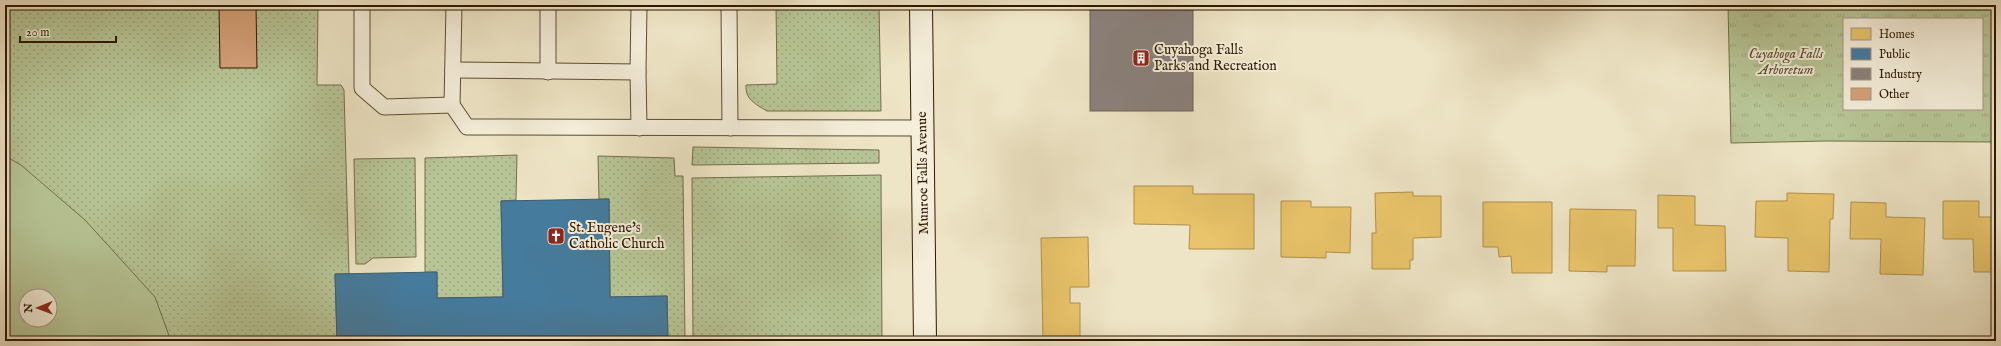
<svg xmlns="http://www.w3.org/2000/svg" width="2001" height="346" font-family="'IM FELL English',serif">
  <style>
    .grass { fill: url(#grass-dots); stroke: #736e4c; fill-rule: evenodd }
    .park { fill: url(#park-tufts); stroke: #736e4c; fill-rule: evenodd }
    .pitch { fill: #b7c596; stroke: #736e4c; fill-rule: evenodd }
    .homes { fill: #e9c46a; stroke: #b1904a }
    .public { fill: #457b9d; stroke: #3e5d6e }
    .industry { fill: #8a817c; stroke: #6f6157 }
    .building { fill: #d5a179; stroke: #2f1701 }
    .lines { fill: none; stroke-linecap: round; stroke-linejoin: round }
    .lane-casing { stroke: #5f4a32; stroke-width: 17 }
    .secondary-casing { stroke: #2f1701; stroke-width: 24 }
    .lane { stroke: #f4eeda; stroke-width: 15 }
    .secondary { stroke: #f4eeda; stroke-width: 22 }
    .labels { text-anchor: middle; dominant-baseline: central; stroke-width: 4; stroke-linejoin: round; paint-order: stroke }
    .poi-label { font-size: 14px; fill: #2f1701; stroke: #f4eeda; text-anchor: start }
    .park-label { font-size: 14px; font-style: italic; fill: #584b2e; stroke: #f4eeda }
    .street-label { font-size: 14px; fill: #2f1701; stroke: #f4eeda }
  </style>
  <defs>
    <pattern id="grass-dots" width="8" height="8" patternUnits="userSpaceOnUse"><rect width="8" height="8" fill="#b7c596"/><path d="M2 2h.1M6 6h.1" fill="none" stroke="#9ea880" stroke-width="1.8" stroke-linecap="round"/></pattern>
    <pattern id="park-tufts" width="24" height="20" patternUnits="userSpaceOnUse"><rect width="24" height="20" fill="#b7c596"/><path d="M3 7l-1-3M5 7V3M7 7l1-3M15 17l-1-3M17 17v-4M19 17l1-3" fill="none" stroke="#9ea880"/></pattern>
  </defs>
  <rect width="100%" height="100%" fill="#eee5c6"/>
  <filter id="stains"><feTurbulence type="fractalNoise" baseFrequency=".005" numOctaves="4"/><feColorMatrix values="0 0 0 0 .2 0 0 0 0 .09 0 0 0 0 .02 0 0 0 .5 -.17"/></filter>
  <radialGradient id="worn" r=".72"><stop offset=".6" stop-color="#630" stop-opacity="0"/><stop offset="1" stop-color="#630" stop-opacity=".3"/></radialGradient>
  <g class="grass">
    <path d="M 5,5 L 318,5 L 317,85 L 341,85 L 344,90 L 349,274 L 335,274 L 337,341 L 5,341 ZM 26,296 L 50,296 L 50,320 L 26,320 Z"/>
    <path d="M 776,5 L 879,5 L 881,111 L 767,111 C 755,104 745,99 746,85 L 777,84 Z"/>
    <path d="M 693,147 L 879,150 L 879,163 L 692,165 Z"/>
    <path d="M 517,155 L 516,200 L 501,201 L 503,297 L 437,298 L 437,272 L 425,272 L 425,158 Z"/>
    <path d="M 598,156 L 674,158 L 675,176 L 683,176 L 685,341 L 668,341 L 667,296 L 610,297 L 609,199 L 599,199 Z"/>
    <path d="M 415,158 L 416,257 L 373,258 L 365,264 L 356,264 L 354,159 Z"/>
    <path d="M 881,175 L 882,341 L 693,341 L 692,178 Z"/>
  </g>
  <path class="park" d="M 1728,5 L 1996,5 L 1996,142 L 1826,141 L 1731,143 ZM 1844,19 L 1982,19 L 1982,109 L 1844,109 Z"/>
  <path class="pitch" d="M 5,156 L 21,165 L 85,220 L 155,297 L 171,341 L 5,341 ZM 26,296 L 50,296 L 50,320 L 26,320 Z"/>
  <g class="homes">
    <path d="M 1134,186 L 1193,186 L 1193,194 L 1254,194 L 1254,249 L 1189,249 L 1190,225 L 1134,224 Z"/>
    <path d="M 1413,192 L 1413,196 L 1441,196 L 1441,237 L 1413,238 L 1413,260 L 1410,260 L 1410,269 L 1372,269 L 1372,233 L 1376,233 L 1375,193 Z"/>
    <path d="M 1787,193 L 1834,194 L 1833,219 L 1830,219 L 1829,272 L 1788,271 L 1788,238 L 1755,237 L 1756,201 L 1787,201 Z"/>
    <path d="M 1658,195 L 1695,196 L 1695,225 L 1725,226 L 1726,271 L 1673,271 L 1673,228 L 1658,228 Z"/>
    <path d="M 1281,201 L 1311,201 L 1311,207 L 1351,207 L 1350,253 L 1326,252 L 1326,258 L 1281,257 Z"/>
    <path d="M 1943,201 L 1979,201 L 1979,217 L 1996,217 L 1996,272 L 1974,272 L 1973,239 L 1943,239 Z"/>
    <path d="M 1483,202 L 1552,202 L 1552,273 L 1512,273 L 1511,256 L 1499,257 L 1498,247 L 1483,247 Z"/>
    <path d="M 1851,202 L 1886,203 L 1886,217 L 1925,218 L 1923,275 L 1880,274 L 1881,239 L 1850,239 Z"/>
    <path d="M 1570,209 L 1636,210 L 1635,266 L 1607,266 L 1607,272 L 1569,271 Z"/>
    <path d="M 1088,237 L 1089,287 L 1070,287 L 1070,303 L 1080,303 L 1080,339 L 1043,340 L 1041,238 Z"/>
  </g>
  <path class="public" d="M 609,199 L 610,297 L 667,296 L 668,341 L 337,341 L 335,274 L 437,272 L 437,298 L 503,297 L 501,201 Z"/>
  <rect class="industry" x="1090" y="5" width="103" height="106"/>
  <path class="building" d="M 219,5 L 256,5 L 257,68 L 220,68 Z"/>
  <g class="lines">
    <g class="lane-casing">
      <g id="lane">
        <path d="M 362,5 L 362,88 L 384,107 L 452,105 L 467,127 L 923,128"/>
        <path d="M 729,5 L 730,128"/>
        <path d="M 453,70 L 638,72 L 639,5"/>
        <path d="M 548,72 L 548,5"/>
        <path d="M 638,72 L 639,128"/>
        <path d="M 452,105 L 454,5"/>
      </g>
    </g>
    <g class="secondary-casing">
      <path id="secondary" d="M 921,5 L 925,341"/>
    </g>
    <use href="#lane" class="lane"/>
    <use href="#secondary" class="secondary"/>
  </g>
  <defs>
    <g id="building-square" transform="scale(0.9)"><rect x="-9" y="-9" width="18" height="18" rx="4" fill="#8f2418" stroke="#f4eeda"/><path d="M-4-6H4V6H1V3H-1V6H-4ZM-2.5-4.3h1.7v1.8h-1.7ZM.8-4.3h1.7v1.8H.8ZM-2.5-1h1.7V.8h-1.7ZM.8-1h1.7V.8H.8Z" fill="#fff"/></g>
    <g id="church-square" transform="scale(0.9)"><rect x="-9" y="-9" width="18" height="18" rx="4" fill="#8f2418" stroke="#f4eeda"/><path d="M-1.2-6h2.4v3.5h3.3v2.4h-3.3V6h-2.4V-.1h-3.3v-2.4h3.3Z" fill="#fff"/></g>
  </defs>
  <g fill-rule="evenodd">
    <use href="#building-square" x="1141" y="58"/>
    <use href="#church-square" x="556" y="236"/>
  </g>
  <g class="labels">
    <g class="poi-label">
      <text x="1154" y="50">Cuyahoga Falls<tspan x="1154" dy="16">Parks and Recreation</tspan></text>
      <text x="569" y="228">St. Eugene's<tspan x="569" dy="16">Catholic Church</tspan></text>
    </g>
    <g class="park-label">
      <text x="1786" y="54">Cuyahoga Falls<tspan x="1786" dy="16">Arboretum</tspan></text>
    </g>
    <g class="street-label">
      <text transform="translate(923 173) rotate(-91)">Munroe Falls Avenue</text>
    </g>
  </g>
  <rect width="2001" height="346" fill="none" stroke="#eee5c6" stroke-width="20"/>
  <rect x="6" y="6" width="1989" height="334" fill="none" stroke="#2f1701" stroke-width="2"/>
  <rect x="10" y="10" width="1981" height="326" fill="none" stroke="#2f1701"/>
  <rect x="1843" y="18" width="140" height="92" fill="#f4eeda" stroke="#a59883"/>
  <rect x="1851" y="28" width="20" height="12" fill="#e9c46a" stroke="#a59883"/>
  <text x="1879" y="38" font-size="12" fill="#2f1701">Homes</text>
  <rect x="1851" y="48" width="20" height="12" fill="#457b9d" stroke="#a59883"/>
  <text x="1879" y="58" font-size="12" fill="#2f1701">Public</text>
  <rect x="1851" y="68" width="20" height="12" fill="#8a817c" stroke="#a59883"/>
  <text x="1879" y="78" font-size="12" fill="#2f1701">Industry</text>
  <rect x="1851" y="88" width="20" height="12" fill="#d5a179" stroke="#a59883"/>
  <text x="1879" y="98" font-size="12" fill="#2f1701">Other</text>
  <g transform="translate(38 308) rotate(269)"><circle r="19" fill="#f4eeda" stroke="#a59883"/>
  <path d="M0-3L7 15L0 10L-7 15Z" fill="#8f2418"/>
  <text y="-6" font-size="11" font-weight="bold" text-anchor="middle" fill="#2f1701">N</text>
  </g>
  <path d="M20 36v6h96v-6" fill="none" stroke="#2f1701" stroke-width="2"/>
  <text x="26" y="36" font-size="12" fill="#2f1701" stroke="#f4eeda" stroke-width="3" paint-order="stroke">20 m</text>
  <rect width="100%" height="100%" filter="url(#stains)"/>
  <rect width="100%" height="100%" fill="url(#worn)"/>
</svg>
